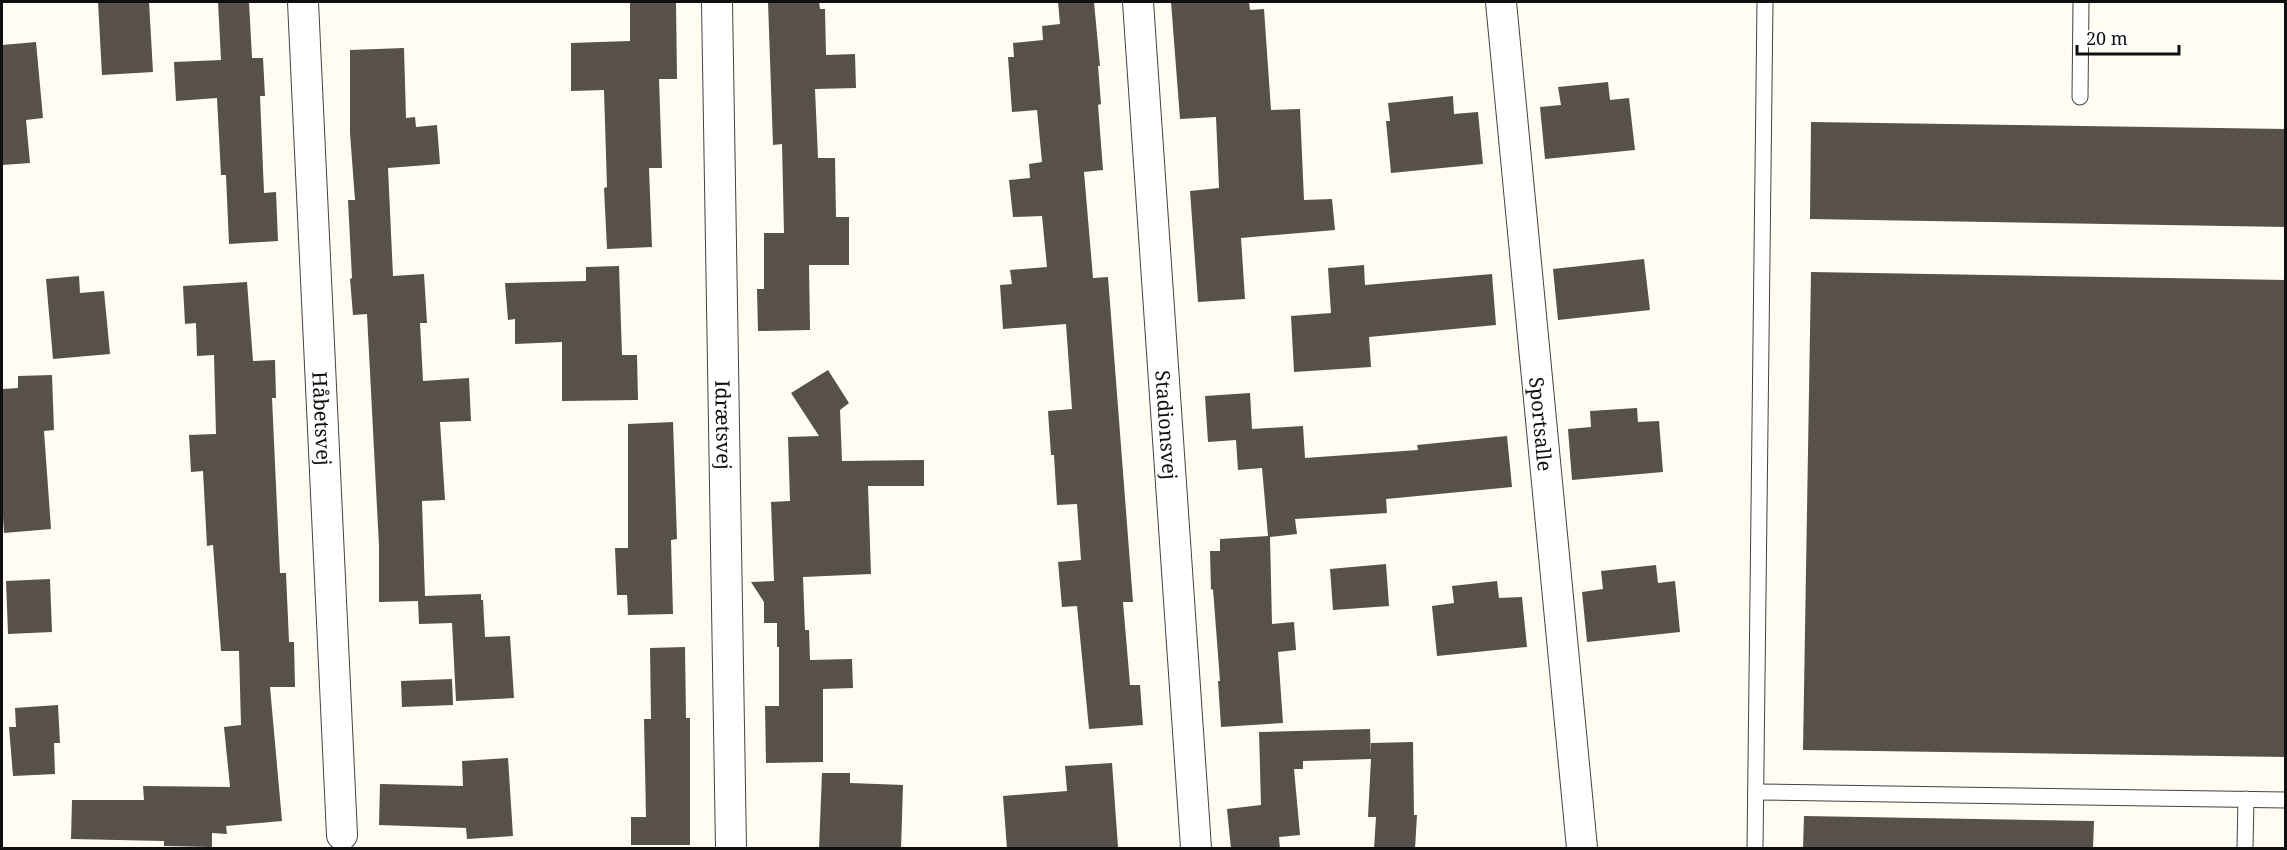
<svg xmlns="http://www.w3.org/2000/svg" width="2287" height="850" font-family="'Noto Serif',serif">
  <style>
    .building { fill: #58504a }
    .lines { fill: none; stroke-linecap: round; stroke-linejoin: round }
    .service-casing { stroke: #424242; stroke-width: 17 }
    .minor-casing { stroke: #424242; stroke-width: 32 }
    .service { stroke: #fff; stroke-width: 15 }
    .minor { stroke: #fff; stroke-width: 30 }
    .labels { text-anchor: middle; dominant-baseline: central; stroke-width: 6; stroke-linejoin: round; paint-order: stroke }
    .street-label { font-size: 20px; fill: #0f0f0f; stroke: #fff }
  </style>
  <rect width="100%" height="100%" fill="#fffdf1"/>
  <g class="building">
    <path d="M 98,2 L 149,2 L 153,72 L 102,75 Z"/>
    <path d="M 218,2 L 249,2 L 252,58 L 263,58 L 265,96 L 260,96 L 264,193 L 276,192 L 278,241 L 229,244 L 226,175 L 221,175 L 217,98 L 176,101 L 174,62 L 221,60 Z"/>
    <path d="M 630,2 L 676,2 L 677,79 L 659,79 L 662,168 L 649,168 L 652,247 L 607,249 L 604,188 L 607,187 L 604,90 L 571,91 L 571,43 L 630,41 Z"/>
    <path d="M 768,2 L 819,2 L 820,9 L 825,9 L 826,55 L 855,54 L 856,88 L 815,89 L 818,158 L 835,158 L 836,217 L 849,217 L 849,265 L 809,265 L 810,330 L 758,331 L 757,289 L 764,289 L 764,233 L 784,233 L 782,144 L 773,145 Z"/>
    <path d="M 1058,2 L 1094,2 L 1100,66 L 1098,66 L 1101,104 L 1098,105 L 1103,170 L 1084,172 L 1093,278 L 1108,277 L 1133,602 L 1123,602 L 1130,685 L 1140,685 L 1143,725 L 1089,729 L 1077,606 L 1062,607 L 1058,562 L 1081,560 L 1077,504 L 1057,505 L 1054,455 L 1051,455 L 1048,411 L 1072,409 L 1066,324 L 1003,329 L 1000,285 L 1012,284 L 1010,270 L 1047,267 L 1042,216 L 1013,217 L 1009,180 L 1030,178 L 1029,164 L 1042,162 L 1037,110 L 1012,112 L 1008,57 L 1014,57 L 1013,43 L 1043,40 L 1042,26 L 1060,24 Z"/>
    <path d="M 1171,2 L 1249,2 L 1250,10 L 1264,9 L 1271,110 L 1300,109 L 1304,200 L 1332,199 L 1335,230 L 1241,238 L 1245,299 L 1198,302 L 1190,191 L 1219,188 L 1216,117 L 1180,119 Z"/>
    <path d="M 36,42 L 43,118 L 26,120 L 30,163 L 2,165 L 2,45 Z"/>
    <path d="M 404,48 L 406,118 L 415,117 L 416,127 L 437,125 L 440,164 L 388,168 L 393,276 L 424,274 L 427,323 L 420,323 L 423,381 L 469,378 L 471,421 L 440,422 L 445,500 L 422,501 L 425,596 L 481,594 L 481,600 L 483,600 L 485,637 L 510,636 L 514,698 L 456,701 L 452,623 L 419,624 L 418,601 L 379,602 L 379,546 L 367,314 L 353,315 L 350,279 L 352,278 L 348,200 L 355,200 L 350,133 L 350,50 Z"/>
    <path d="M 1608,82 L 1610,100 L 1629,98 L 1635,150 L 1545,159 L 1540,107 L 1561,105 L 1558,87 Z"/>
    <path d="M 1453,96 L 1454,114 L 1478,112 L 1483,164 L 1391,173 L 1386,121 L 1390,121 L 1388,103 Z"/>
    <path d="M 1811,122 L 2286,129 L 2286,227 L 1810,219 Z"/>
    <path d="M 1644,259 L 1650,310 L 1558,320 L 1553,269 Z"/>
    <path d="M 1364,265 L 1365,285 L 1492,274 L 1496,325 L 1369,337 L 1371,367 L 1294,372 L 1291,316 L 1331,313 L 1328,268 Z"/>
    <path d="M 619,266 L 622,355 L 637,355 L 638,400 L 562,401 L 562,342 L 515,344 L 515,319 L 508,320 L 505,283 L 586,281 L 586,267 Z"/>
    <path d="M 1811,272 L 2286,280 L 2286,757 L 1803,750 Z"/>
    <path d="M 79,276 L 80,293 L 104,291 L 110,354 L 53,359 L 46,279 Z"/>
    <path d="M 247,282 L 253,361 L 275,360 L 276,398 L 272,398 L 280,573 L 286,573 L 289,642 L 294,642 L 295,687 L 270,687 L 282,821 L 226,826 L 227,834 L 212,833 L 212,847 L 164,846 L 164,841 L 71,839 L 72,800 L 144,800 L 143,786 L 230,787 L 224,727 L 241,725 L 239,651 L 221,651 L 213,545 L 207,546 L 203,471 L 191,472 L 189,435 L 216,434 L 214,355 L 197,356 L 196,323 L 185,324 L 183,286 Z"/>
    <path d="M 828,370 L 849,403 L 840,410 L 842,461 L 924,460 L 924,486 L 868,486 L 871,574 L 803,577 L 805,630 L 809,630 L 810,660 L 852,659 L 853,688 L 823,689 L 823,762 L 766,763 L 765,706 L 779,706 L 779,647 L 777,647 L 777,623 L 764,623 L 764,602 L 751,582 L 774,581 L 771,502 L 790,501 L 788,437 L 819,436 L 791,393 Z"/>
    <path d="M 52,375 L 54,430 L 44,431 L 51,529 L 4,533 L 2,501 L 2,389 L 18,388 L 18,376 Z"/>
    <path d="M 1250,393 L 1252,429 L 1303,426 L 1305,458 L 1418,450 L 1417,445 L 1507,436 L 1512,487 L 1386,499 L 1387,513 L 1295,519 L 1297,534 L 1270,537 L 1272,624 L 1294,622 L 1296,650 L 1278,652 L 1283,723 L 1221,727 L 1218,681 L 1220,681 L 1213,589 L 1211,590 L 1210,551 L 1220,551 L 1220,539 L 1268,536 L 1262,468 L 1238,470 L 1236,440 L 1208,442 L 1205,396 Z"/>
    <path d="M 1637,408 L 1638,422 L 1659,421 L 1663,472 L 1572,480 L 1568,429 L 1591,427 L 1590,411 Z"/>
    <path d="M 673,422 L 677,539 L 671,540 L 673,614 L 628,615 L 627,595 L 617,595 L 615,548 L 628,548 L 628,424 Z"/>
    <path d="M 1386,564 L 1389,606 L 1333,610 L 1330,569 Z"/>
    <path d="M 1656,565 L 1658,583 L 1675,581 L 1680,632 L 1587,642 L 1582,592 L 1603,589 L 1601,571 Z"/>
    <path d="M 50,579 L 52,632 L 8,634 L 6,581 Z"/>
    <path d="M 1497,581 L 1499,598 L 1522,597 L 1527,647 L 1437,656 L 1432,606 L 1454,603 L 1452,586 Z"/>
    <path d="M 685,647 L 686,718 L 690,718 L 690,845 L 631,845 L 631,817 L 646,817 L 644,719 L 651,719 L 650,648 Z"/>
    <path d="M 452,679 L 453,705 L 402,707 L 401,681 Z"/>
    <path d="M 58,705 L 60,743 L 54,743 L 55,774 L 13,776 L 9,727 L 16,727 L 15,708 Z"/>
    <path d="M 1370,729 L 1371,757 L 1371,743 L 1413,742 L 1414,815 L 1417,815 L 1415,849 L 1374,849 L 1376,817 L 1368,817 L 1371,759 L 1303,761 L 1303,769 L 1294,769 L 1300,835 L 1279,837 L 1280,849 L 1231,849 L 1227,809 L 1261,805 L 1259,732 Z"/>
    <path d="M 508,758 L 513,836 L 467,839 L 466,828 L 379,825 L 380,784 L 463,786 L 462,761 Z"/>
    <path d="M 1112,763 L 1118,847 L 1007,849 L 1003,796 L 1067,791 L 1065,766 Z"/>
    <path d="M 822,773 L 850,773 L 850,783 L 903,785 L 901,849 L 819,849 Z"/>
    <path d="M 1804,816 L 2094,821 L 2093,849 L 1803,849 Z"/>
  </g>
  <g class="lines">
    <g class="service-casing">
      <g id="service">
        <path d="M 2080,97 L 2081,2"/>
        <path d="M 1756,792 L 2286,800"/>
        <path d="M 1755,848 L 1765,2"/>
        <path d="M 2245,848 L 2246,799"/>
      </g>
    </g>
    <g class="minor-casing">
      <g id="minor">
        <path id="s1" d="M 303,2 L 342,835"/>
        <path id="s2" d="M 717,2 L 731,848"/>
        <path id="s3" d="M 1138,2 L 1196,848"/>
        <path id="s4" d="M 1501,2 L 1582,848"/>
      </g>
    </g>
    <use href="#service" class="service"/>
    <use href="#minor" class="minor"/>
  </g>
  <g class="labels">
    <g class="street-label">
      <text stroke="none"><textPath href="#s1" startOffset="417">Håbetsvej</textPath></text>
      <text stroke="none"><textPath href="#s2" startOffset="423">Idrætsvej</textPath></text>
      <text stroke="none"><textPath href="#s3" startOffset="424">Stadionsvej</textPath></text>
      <text stroke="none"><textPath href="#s4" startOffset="424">Sportsalle</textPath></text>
    </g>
  </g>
  <rect width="2287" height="850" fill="none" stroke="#0f0f0f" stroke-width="6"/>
  <path d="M2077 45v9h102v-9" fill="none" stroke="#0f0f0f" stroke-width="3"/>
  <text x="2086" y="45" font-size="18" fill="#0f0f0f" stroke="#ffffff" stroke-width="4.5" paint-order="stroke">20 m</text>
</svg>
